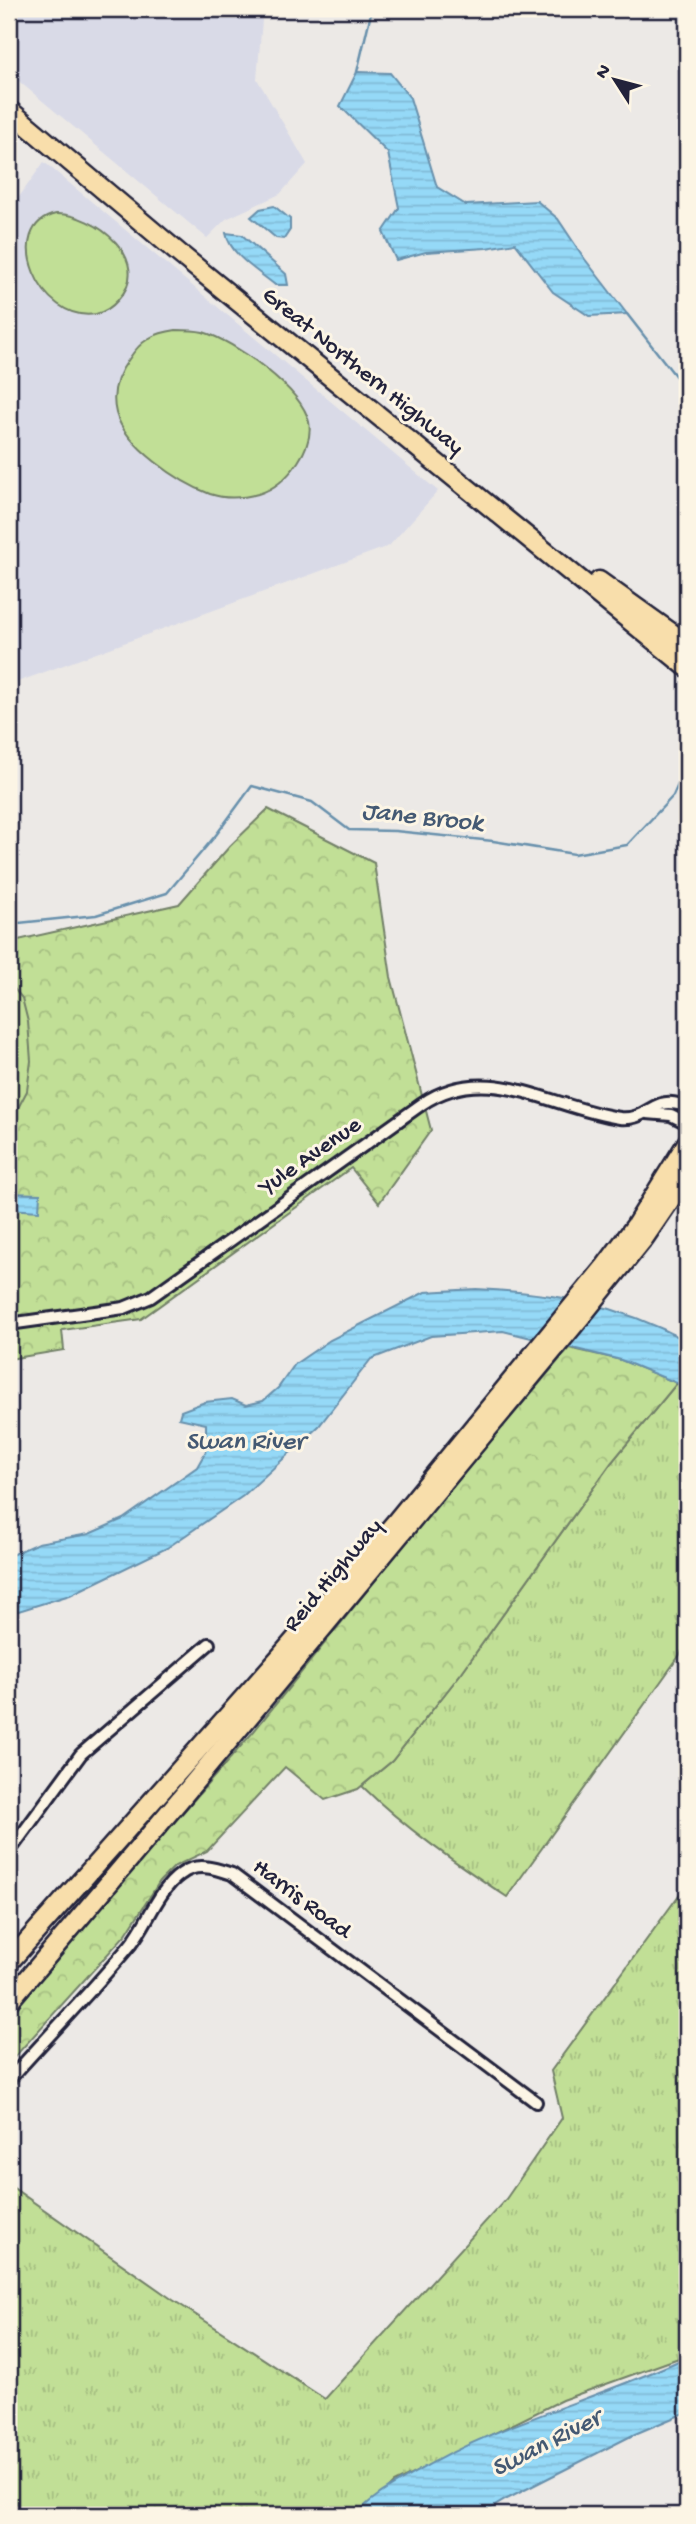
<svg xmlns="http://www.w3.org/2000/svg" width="696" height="2524" font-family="'Gochi Hand',sans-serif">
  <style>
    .built { fill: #d9dae7 }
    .grass { fill: url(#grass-tufts); stroke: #728068; stroke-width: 2 }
    .forest { fill: url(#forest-crowns); stroke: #728068; stroke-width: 2 }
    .garden { fill: #c1df96; stroke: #728068; stroke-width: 2 }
    .water { fill: url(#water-rules); stroke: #6790ac; stroke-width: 2 }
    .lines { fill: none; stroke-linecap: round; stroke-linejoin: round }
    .stream { stroke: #6790ac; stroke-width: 2.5 }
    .minor-casing { stroke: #22223b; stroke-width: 16 }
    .trunk-casing { stroke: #22223b; stroke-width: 23 }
    .minor { stroke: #fcf5e5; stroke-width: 10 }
    .trunk { stroke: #f8deab; stroke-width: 18 }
    .labels { text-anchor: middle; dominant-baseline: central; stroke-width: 6; stroke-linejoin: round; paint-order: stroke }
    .street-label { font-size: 24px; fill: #22223b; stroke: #fcf5e5 }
    .water-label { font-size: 26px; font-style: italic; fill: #445973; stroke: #fcf5e5 }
  </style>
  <defs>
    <pattern id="grass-tufts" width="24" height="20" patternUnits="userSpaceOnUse" patternTransform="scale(1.75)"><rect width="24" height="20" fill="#c1df96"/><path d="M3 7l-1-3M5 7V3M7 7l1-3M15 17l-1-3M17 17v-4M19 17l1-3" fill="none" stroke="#a6bf82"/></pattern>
    <pattern id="forest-crowns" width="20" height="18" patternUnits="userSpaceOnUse" patternTransform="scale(1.75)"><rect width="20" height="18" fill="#c1df96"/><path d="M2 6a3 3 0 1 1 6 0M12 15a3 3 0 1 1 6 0" fill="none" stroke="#a6bf82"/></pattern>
    <pattern id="water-rules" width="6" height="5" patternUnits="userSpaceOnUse" patternTransform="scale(1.75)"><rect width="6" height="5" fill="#95d9f7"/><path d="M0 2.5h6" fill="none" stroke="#80bad5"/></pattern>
  </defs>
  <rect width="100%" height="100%" fill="#ece9e6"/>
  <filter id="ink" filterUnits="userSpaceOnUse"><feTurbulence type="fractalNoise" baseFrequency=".0143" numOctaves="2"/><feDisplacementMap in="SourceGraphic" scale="14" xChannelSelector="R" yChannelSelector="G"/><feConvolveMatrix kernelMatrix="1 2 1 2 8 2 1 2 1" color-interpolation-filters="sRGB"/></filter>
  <g filter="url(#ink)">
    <g class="built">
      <path d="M 9,9 L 253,9 L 262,20 L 257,79 L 307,164 L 280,194 L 226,219 L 207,238 L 9,73 Z"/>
      <path d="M 44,162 L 438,491 L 389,546 L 9,685 L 9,211 Z"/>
    </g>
    <g class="grass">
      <path d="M 677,1383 L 687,1391 L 687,1645 L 507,1897 C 456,1863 406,1829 362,1786 L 392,1761 L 462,1672 L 611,1463 Z"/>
      <path d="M 687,1884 L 687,2355 L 562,2400 L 394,2483 L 363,2515 L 9,2515 L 9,2185 L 173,2300 L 325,2399 L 506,2199 L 562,2118 L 551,2071 Z"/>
    </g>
    <g class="forest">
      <path d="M 268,809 L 374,863 L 391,977 L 431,1130 L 379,1203 L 351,1168 L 141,1319 L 62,1330 L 64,1350 L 9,1359 L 9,942 L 179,904 L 230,846 Z"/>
      <path d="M 569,1348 L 621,1360 L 677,1383 L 611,1463 L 462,1672 L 392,1761 L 358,1789 L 325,1800 L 285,1767 L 207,1851 L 175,1866 L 160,1881 L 126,1934 L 9,2063 L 9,2012 L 254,1731 L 406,1542 Z"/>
    </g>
    <g class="garden">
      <path d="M 56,214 C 95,213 155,261 118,300 C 112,307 105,312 96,314 C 39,324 0,226 56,214 Z"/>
      <path d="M 176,330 C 185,330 194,330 203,332 C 234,341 302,389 309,422 C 312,437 306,450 298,462 C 288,477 275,489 258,494 C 243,498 225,499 210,494 C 180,483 125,446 116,413 C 111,393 117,375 129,359 C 141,340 154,333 176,330 Z"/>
      <path d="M 9,983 L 22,998 L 28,1022 L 31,1061 L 27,1091 L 9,1125 Z"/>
    </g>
    <g class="water">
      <path d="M 357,72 L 390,73 L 410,98 L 437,187 L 466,205 L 537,201 L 558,219 L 584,258 L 627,314 L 589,316 L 553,292 L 515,243 L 486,248 L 426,252 L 396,260 L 383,232 L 399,208 L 388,153 L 340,106 Z"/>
      <path d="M 274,206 L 290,219 L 290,230 L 284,239 L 276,238 L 251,217 L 260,209 Z"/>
      <path d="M 226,233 L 242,235 L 286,274 L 288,285 L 275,285 C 258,271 230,255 226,233 Z"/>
      <path d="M 9,1193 L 40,1194 L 39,1211 L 9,1209 Z"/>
      <path d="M 476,1289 C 557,1293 615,1303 687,1341 L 687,1391 L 677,1383 L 621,1360 L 503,1331 L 431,1336 L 371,1359 L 319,1426 L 243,1496 L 167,1548 L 70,1595 L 9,1614 L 9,1556 L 38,1543 L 89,1534 L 123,1519 L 197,1467 L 206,1451 L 206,1424 L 179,1418 L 181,1411 L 205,1402 L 232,1399 L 246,1405 L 263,1401 L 278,1388 L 295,1364 L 330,1340 L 425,1292 Z"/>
      <path d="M 687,2357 L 687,2412 L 635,2434 L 505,2500 L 480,2515 L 356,2515 C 371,2497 391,2487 411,2475 C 498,2422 597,2400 687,2357 Z"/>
    </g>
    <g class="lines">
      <g class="stream">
        <path d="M 357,72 L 372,9"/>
        <path d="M 627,314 L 684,387 L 687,394"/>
        <path d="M 9,924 L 96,915 L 167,893 L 216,835 L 252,786 L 312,802 L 349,830 L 395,831 L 493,841 L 574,854 L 627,845 L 673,796 L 687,764"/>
      </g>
      <g class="minor-casing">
        <g id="minor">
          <path d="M 647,1113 L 671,1115 L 687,1123"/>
          <path d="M 9,1324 L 124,1308 L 151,1297 L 422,1104 C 487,1059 552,1109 620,1118 C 640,1120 646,1109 661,1104 C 670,1101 678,1104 687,1106"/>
          <path d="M 9,1852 L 81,1754 L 209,1644"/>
          <path d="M 9,2080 C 49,2035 92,1991 131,1944 C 148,1923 158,1890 181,1874 C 197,1862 214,1868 232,1874 L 536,2102"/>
        </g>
      </g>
      <g class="trunk-casing">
        <g id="trunk">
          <path d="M 9,110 L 181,255 L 687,667"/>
          <path d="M 599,581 L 687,644"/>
          <path d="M 9,1962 L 281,1656 L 395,1523 L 604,1268 L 636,1225 L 687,1143"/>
          <path d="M 9,2001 L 182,1797 L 583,1314 L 644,1238 L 687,1175"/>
        </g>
      </g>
      <use href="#minor" class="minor"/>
      <use href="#trunk" class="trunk"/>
    </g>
  </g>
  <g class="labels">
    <g class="street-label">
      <text transform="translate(362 372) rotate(39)">Great Northern Highway</text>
      <text transform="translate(311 1157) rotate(-35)">Yule Avenue</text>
      <text transform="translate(334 1576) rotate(-50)">Reid Highway</text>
      <text transform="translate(301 1900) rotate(37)">Harris Road</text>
    </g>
    <g class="water-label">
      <text transform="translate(422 819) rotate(6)">Jane Brook</text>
      <text x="245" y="1443">Swan River</text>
      <text transform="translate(547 2445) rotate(-27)">Swan River</text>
    </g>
  </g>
  <rect width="696" height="2524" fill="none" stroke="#fcf5e5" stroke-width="35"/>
  <rect x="18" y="18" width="661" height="2489" fill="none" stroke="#22223b" stroke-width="2.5" filter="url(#ink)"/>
  <g transform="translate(615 80) rotate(306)" stroke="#fcf5e5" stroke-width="5" paint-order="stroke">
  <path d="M0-5L12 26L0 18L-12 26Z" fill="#22223b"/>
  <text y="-10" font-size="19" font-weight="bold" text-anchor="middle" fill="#22223b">N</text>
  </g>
</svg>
